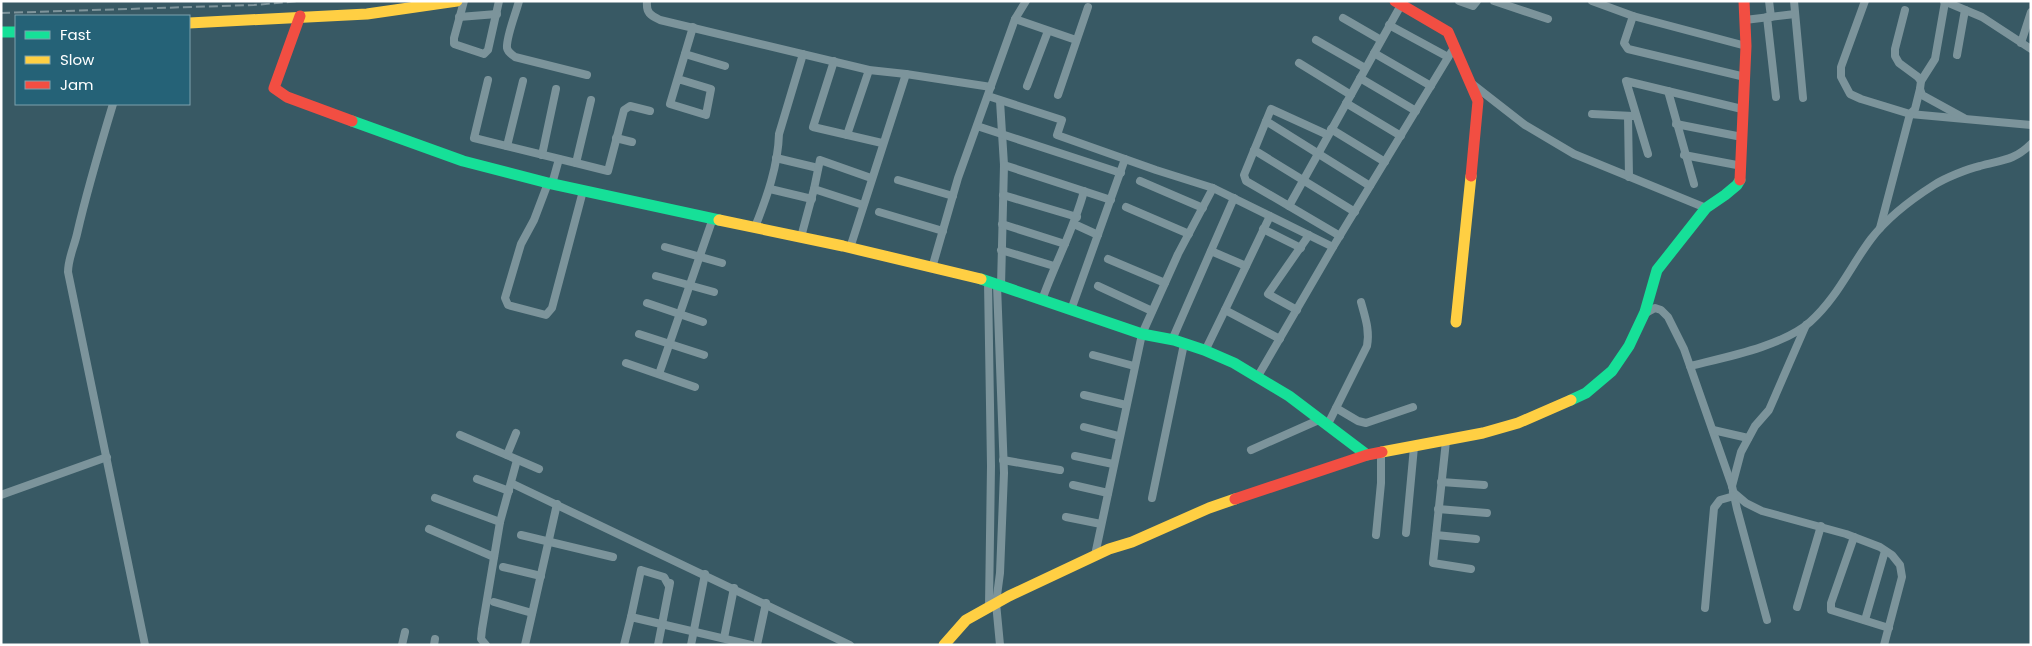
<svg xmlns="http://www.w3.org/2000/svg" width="2032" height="646" font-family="Poppins,sans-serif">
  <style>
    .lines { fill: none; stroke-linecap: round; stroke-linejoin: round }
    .street { stroke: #7c949b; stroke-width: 8 }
    .fast { stroke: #16e098; stroke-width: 11 }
    .slow { stroke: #ffcf43; stroke-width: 11 }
    .jam { stroke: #f24e42; stroke-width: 11 }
    .rail { stroke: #7e949b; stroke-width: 2; stroke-dasharray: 9 4; stroke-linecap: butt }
  </style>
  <rect width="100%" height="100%" fill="#385964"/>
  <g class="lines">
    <g class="street">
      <path d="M 464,1 L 454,38 L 454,44 L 484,54 L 488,50 L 499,1"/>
      <path d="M 519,1 C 516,13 506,37 507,48 C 508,53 512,54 515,57 L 587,75"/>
      <path d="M 647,1 C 646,13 650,15 660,20 L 869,70 L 906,74 L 850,248"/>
      <path d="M 1459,1 L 1473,6 L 1477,1"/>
      <path d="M 1494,1 L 1548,19"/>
      <path d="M 1592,1 L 1633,16 L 1746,46"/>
      <path d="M 1769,1 L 1771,17"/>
      <path d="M 1794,1 L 1803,98"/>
      <path d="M 1865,1 L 1841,67 L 1841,77 L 1850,94 L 1861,99 L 1910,114 L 2031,125"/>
      <path d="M 1944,1 L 1982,17 L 2031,49"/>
      <path d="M 1905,10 L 1895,49 L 1895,56 L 1899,63 L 1918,77 L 1921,81 L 1920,89 L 1922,95 L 1964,118"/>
      <path d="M 1633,16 L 1624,43 L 1628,49 L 1745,77"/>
      <path d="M 459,17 L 497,14"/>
      <path d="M 1767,17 L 1776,97"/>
      <path d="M 1343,18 L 1381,40"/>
      <path d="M 1015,19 L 1076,40"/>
      <path d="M 1745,20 L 1795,14"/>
      <path d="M 1389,25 L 1448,57"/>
      <path d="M 1316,40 L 1365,68"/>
      <path d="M 2021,43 L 2031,12"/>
      <path d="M 1374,53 L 1431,86"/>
      <path d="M 685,54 L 725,66"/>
      <path d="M 1957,55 L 1965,10"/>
      <path d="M 834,61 L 813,127 L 882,143"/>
      <path d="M 1299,63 L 1351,95"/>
      <path d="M 906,74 L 991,87"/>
      <path d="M 1360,78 L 1416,111"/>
      <path d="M 678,79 L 711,89 L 706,115 L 670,104 L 693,27"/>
      <path d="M 488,80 L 474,138 L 576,163 L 591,100"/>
      <path d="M 1921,81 L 1935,59 L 1945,2"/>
      <path d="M 1471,83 L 1525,125 L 1574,154 L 1706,208"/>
      <path d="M 1027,86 L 1048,31"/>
      <path d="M 1668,91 L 1694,184"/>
      <path d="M 1058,95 L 1088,7"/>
      <path d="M 988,96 L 1062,120 L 1057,135 L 1156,170 L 1213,188 L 1178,254 L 1142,334 L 1095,555"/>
      <path d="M 1000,101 L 1004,165 L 1001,286"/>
      <path d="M 1346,103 L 1401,136"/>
      <path d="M 113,104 C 100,147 87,190 77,234 C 74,247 68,259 68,272 L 145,645"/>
      <path d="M 1592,114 L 1633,116"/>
      <path d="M 1628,116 L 1629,177"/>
      <path d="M 1266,121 L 1370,186"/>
      <path d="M 1676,124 L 1742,137"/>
      <path d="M 977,126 L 1121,173"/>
      <path d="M 1331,129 L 1385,162"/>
      <path d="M 847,135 L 869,70"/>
      <path d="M 1328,135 L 1271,109 L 1244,175 L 1246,181 L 1289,206 L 1401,5"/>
      <path d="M 616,138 L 632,142"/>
      <path d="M 507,146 L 523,81"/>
      <path d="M 1254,150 L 1355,212"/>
      <path d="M 1648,154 L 1626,81 L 1742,109"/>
      <path d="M 542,155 L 556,89"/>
      <path d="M 1684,155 L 1742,166"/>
      <path d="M 776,158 L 818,168"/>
      <path d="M 576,163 L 608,171 L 624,110 L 630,106 L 650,111"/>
      <path d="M 1004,165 L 1111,200"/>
      <path d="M 898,180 L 953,196"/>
      <path d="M 1140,181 L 1203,208"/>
      <path d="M 548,183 L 534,220 L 521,244 L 505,298 L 508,305 L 546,315 L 552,308 L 583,191"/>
      <path d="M 552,184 L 559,159"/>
      <path d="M 1213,188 L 1333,247 L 1258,376"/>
      <path d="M 770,189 L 812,199"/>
      <path d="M 814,189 L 820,160 L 871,178"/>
      <path d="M 1003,195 L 1077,217"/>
      <path d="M 1289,206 L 1340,236"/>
      <path d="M 1126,207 L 1189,234"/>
      <path d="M 879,212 L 943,231"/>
      <path d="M 1002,224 L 1065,244"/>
      <path d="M 1074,224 L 1098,235"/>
      <path d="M 755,227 C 767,197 778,166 779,134 L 803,54"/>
      <path d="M 1880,228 L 1910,114 L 1915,109 L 1920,89"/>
      <path d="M 1263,229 L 1301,248"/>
      <path d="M 801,237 L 814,189 L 863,205"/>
      <path d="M 665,247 L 722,263"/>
      <path d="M 1333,247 L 1455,46"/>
      <path d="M 1001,250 L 1054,266"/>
      <path d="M 1211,251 L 1246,266"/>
      <path d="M 1108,259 L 1165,283"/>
      <path d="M 932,268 L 958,178 L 1015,19 L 1026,1"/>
      <path d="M 656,276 L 714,292"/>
      <path d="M 988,282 L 991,466 L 989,606"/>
      <path d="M 997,285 L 1004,473 L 1000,573 L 996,603 L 1000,645"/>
      <path d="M 1098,286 L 1152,311"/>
      <path d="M 1042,300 C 1055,263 1074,229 1084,191"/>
      <path d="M 647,303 L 703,322"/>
      <path d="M 1071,310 L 1125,159"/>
      <path d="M 1225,310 L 1270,216"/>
      <path d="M 1297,310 L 1268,294 L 1309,235"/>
      <path d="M 1644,314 L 1655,308 L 1661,310 L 1668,317 L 1684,349 L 1732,486 L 1737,509 L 1767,620"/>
      <path d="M 639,334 L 704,355"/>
      <path d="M 1172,340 L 1234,198"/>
      <path d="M 1205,351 L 1225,310 L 1280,339"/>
      <path d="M 1093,355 L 1134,366"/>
      <path d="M 626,363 L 695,387"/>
      <path d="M 1690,366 C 1726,357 1783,346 1810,322 C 1837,298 1850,267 1871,239 C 1887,218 1912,199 1934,185 C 1945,178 1967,169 1980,166 C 2001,160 2014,161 2031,144"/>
      <path d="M 659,374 L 713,218"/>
      <path d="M 1084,395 L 1126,405"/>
      <path d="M 1336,408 L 1358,421 L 1366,423 L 1413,407"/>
      <path d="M 1328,424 L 1367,346 C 1370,330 1365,317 1361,302"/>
      <path d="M 1084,427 L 1119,436"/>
      <path d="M 1713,430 L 1748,438"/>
      <path d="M 460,435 L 539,469"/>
      <path d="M 1446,441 L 1433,563 L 1471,569"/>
      <path d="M 1251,450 L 1321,419"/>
      <path d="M 507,455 L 516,433"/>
      <path d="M 1075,456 L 1113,464"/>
      <path d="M 1003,460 L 1060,470"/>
      <path d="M 477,479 L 509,491"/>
      <path d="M 1441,482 L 1484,485"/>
      <path d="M 511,483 L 850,645"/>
      <path d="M 1073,485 L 1108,493"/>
      <path d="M 1732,486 L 1741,452 L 1755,426 L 1769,410 L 1806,325"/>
      <path d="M 1733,492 L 1746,503 L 1762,511 L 1846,534 L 1880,547 L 1892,555 L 1900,565 L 1902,577 L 1884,645"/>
      <path d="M 1,495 L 107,457"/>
      <path d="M 435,498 L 500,522"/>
      <path d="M 1152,498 L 1184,344"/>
      <path d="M 1438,509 L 1487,513"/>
      <path d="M 1066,517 L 1101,524"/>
      <path d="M 429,529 L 494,557"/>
      <path d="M 1406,533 L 1414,447"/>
      <path d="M 521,535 L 613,557"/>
      <path d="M 1376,535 L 1381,483 L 1381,452"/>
      <path d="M 1436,535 L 1476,539"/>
      <path d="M 1854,537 L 1831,603 L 1831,610 L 1889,628"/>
      <path d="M 503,567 L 541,576"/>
      <path d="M 494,602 L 532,613"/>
      <path d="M 1797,607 L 1821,526"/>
      <path d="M 1705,608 L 1714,508 L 1720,500 L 1734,496"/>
      <path d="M 631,617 L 641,570 L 664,577 L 669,586"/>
      <path d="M 1865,620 L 1885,551"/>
      <path d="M 724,638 L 734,588"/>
      <path d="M 402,645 L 405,632"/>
      <path d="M 434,645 L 435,639"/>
      <path d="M 486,645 L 481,639 L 482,629 L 500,522 L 517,460"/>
      <path d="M 525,645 L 557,504"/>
      <path d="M 624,645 L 631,617 L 751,645"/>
      <path d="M 658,645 L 670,583"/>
      <path d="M 691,645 L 705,574"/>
      <path d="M 757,645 L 766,603"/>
    </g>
    <g class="fast">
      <path d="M 1,32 L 16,32"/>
      <path d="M 352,121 L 463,161 L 548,183 L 719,220"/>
      <path d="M 981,279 L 1142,334 L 1174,340 L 1204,350 L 1234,363 L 1289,396 L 1367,455"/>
      <path d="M 1571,400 L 1586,393 L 1612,371 L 1629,346 L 1645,312 L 1657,270 L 1706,208 L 1725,195 L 1737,185 L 1740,180"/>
    </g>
    <g class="slow">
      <path d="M 189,23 L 367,14 L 457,1"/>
      <path d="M 719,220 L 843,246 L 981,279"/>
      <path d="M 1456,322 L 1471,176"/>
      <path d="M 1382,452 L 1483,433 L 1518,423 L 1571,400"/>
      <path d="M 944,645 L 966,620 L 1009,596 L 1109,549 L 1132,542 L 1209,508 L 1235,499"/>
    </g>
    <g class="jam">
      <path d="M 1395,1 L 1448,32 L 1478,101 L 1471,176"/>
      <path d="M 300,16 L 274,88 L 287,97 L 352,121"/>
      <path d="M 1740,180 L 1746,46 L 1744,1"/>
      <path d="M 1235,499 L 1367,455 L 1382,452"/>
    </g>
    <path class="rail" d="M 1,13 L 254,5 L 300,1"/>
  </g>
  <rect width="2032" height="646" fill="none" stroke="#ffffff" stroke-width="5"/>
  <rect x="15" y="15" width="175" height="90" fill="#256277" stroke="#7ca1ad"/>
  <rect x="25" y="31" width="25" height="8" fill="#16e098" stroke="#7ca1ad"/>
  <text x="60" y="40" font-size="15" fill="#ffffff">Fast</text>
  <rect x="25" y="56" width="25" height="8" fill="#ffcf43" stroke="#7ca1ad"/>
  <text x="60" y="65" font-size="15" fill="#ffffff">Slow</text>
  <rect x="25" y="81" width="25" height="8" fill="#f24e42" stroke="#7ca1ad"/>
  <text x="60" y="90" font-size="15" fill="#ffffff">Jam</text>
</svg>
